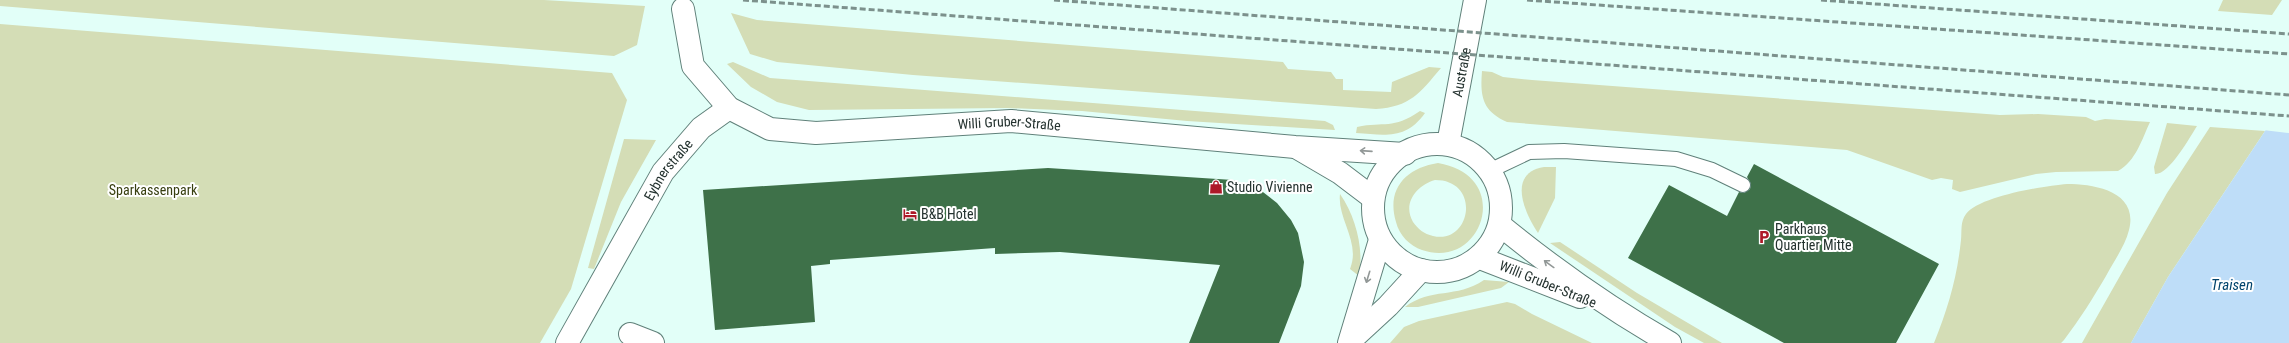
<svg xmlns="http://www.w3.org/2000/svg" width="2289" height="343" font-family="'Roboto Condensed',sans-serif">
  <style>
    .green { fill: #d4ddb6; fill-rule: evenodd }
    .water { fill: #beddf8 }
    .pier { fill: #e2fff8 }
    .building { fill: #3e7149 }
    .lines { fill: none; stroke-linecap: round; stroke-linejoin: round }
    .lane-casing { stroke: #60817a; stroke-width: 16 }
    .street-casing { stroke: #60817a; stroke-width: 24 }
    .secondary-casing { stroke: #60817a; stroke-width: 24 }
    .lane { stroke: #fff; stroke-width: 14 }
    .street { stroke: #fff; stroke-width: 22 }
    .secondary { stroke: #fff; stroke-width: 22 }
    .rail { stroke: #7c918c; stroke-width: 3; stroke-dasharray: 6 3; stroke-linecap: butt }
    .oneway { stroke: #929897 }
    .labels { text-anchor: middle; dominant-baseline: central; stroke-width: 4; stroke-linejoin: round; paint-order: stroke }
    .street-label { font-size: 14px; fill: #24322f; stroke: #fff }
    .poi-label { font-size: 14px; fill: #24322f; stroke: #fff; text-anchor: start }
    .park-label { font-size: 14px; fill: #383f10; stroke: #fff }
    .water-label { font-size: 15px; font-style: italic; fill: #01436c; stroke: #fff }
  </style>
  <rect width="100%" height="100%" fill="#e2fff8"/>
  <g class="green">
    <path d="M 0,0 L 544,0 L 645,6 L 637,45 L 614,56 L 0,6 Z"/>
    <path d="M 2223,0 L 2282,0 L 2272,15 L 2218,11 Z"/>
    <path d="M 731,13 L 757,20 L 1283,62 L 1288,69 L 1331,72 L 1336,79 L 1343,79 L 1343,90 L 1391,92 L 1392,82 L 1429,67 L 1441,68 C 1420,93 1410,107 1376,109 L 913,75 L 777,62 L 750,54 Z"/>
    <path d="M 0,24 L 612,73 L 627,100 L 571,289 L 540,343 L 0,343 Z"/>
    <path d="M 733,62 L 770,78 L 1325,121 L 1333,125 L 1335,130 L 1187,121 L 1082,111 L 1007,108 L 809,110 L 777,102 L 751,87 L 727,64 Z"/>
    <path d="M 1482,71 L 1492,72 L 1503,77 L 1532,80 L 2000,115 L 2038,114 L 2086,117 L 2095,121 L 2105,119 L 2150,122 C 2142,139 2136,161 2118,171 L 2056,172 L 2036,174 L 1960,192 L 1952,189 L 1953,180 L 1941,178 L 1932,180 L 1847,150 L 1507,122 C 1482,111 1480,96 1482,71 Z"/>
    <path d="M 1420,111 L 1425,113 C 1406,140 1385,135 1356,133 L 1357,127 C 1385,121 1392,130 1420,111 Z"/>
    <path d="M 2167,123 L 2197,126 C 2190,137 2169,175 2155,174 L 2154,167 Z"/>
    <path d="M 2210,127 L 2265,131 L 2168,277 L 2131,343 L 2082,343 L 2167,193 Z"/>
    <path d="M 624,139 L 656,140 L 621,202 L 594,269 L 588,268 Z"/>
    <path d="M 1438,163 C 1515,176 1482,271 1422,250 C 1410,246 1399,235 1396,222 C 1386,189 1406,168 1438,163 ZM 1435,180 C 1482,180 1471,245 1433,236 C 1424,234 1418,229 1413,222 C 1402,203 1417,185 1435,180 Z"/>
    <path d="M 1544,167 L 1556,167 L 1555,198 L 1538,233 C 1524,212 1507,173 1544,167 Z"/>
    <path d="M 2067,184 C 2094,184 2139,191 2129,230 C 2125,246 2114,261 2106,276 C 2093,298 2080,319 2064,340 L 2061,343 L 1934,343 C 1948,308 1957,278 1961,240 C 1962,231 1960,222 1966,214 C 1980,196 2044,186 2067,184 Z"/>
    <path d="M 1340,194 C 1356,217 1364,249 1359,276 L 1350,269 C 1361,242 1337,219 1340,194 Z"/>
    <path d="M 1560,242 L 1637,293 L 1722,343 L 1704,343 L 1675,327 L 1550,243 Z"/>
    <path d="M 1484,280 L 1509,282 L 1501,288 L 1418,307 L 1405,307 C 1431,287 1456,299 1484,280 Z"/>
    <path d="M 1507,302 L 1515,304 L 1532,314 L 1592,343 L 1390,343 L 1404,327 L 1419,321 Z"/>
  </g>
  <path class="water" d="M 2289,95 L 2289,343 L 2131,343 L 2168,277 Z"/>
  <path class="pier" d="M 2289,93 L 2289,133 L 2263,130 L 2287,94 Z"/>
  <g class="building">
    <path d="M 1754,164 L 1939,264 L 1896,343 L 1784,343 L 1628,258 L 1669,185 L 1727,216 L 1739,192 L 1744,193 L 1750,189 L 1751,184 L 1747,177 Z"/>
    <path d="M 1048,168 L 1233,180 L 1259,189 L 1277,203 L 1291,220 L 1298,233 L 1304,262 L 1301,286 L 1279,343 L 1189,343 L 1220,265 L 1060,252 L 995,254 L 995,248 L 830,260 L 830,264 L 811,266 L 815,322 L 715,330 L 703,190 Z"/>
  </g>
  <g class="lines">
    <g class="lane-casing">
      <path id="lane" d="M 1489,171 L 1529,152 L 1564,151 L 1676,159 L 1712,170 L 1743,185"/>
    </g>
    <g class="street-casing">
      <g id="street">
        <path id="s1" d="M 1448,144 L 1475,0"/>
        <path d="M 630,334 L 653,343"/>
        <path d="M 1351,340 L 1388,306 L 1421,270"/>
        <path d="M 1349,343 L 1380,240"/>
      </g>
    </g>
    <g class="secondary-casing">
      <g id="secondary">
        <path id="s2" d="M 683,9 L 693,66 L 729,108 L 770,129 L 816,133 L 1011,121 L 1295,147 L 1405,154"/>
        <circle cx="1437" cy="208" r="64"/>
        <path d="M 1299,149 L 1340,173 L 1373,198"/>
        <path d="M 1500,225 C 1555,270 1609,308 1670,343"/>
        <path d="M 1480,258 L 1580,297"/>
        <path id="s3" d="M 567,343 L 663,172 L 701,128 L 729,108"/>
      </g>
    </g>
    <use href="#lane" class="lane"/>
    <use href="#street" class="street"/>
    <use href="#secondary" class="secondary"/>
    <g class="rail">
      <path d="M 743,0 L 2289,116"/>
      <path d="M 1054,0 L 2289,95"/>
      <path d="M 1527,0 L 2289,54"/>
      <path d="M 1821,0 L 2289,34"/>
    </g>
  </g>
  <defs><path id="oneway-shaft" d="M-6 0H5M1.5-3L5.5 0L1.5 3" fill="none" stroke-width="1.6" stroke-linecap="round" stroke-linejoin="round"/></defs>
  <g class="oneway">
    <use href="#oneway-shaft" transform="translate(1366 151) rotate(-176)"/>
    <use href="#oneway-shaft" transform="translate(1549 264) rotate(-144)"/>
    <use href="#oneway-shaft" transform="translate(1368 277) rotate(107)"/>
  </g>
  <defs>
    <g id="shop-bare" transform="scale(1.08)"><path d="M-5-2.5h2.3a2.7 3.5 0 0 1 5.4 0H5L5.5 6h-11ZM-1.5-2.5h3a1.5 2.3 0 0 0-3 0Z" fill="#ad1928" stroke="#fff" stroke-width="2.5" paint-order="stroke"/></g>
    <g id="hotel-bare" transform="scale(1.08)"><path d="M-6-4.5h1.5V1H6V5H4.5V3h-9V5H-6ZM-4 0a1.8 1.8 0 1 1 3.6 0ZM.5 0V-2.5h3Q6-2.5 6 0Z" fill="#ad1928" stroke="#fff" stroke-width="2.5" paint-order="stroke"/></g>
    <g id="parking-bare" transform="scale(1.08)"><path d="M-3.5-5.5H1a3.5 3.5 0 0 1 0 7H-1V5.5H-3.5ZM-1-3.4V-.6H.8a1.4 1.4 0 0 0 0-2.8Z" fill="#ad1928" stroke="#fff" stroke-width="2.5" paint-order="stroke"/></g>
  </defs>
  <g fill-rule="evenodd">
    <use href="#shop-bare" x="1216" y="187"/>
    <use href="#hotel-bare" x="910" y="214"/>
    <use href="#parking-bare" x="1764" y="237"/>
  </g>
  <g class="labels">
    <g class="street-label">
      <text stroke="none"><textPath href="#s1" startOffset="73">Austraße</textPath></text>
      <text stroke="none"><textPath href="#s2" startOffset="399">Willi Gruber-Straße</textPath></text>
      <text stroke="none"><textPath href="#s3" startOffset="201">Eybnerstraße</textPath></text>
      <text transform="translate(1548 284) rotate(22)">Willi Gruber-Straße</text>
    </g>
    <g class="poi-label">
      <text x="1227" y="187">Studio Vivienne</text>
      <text x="921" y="214">B&amp;B Hotel</text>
      <text x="1775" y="229">Parkhaus<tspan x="1775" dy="16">Quartier Mitte</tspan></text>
    </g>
    <g class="park-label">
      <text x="153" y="190">Sparkassenpark</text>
    </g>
    <g class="water-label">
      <text x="2232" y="285">Traisen</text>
    </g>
  </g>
</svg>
